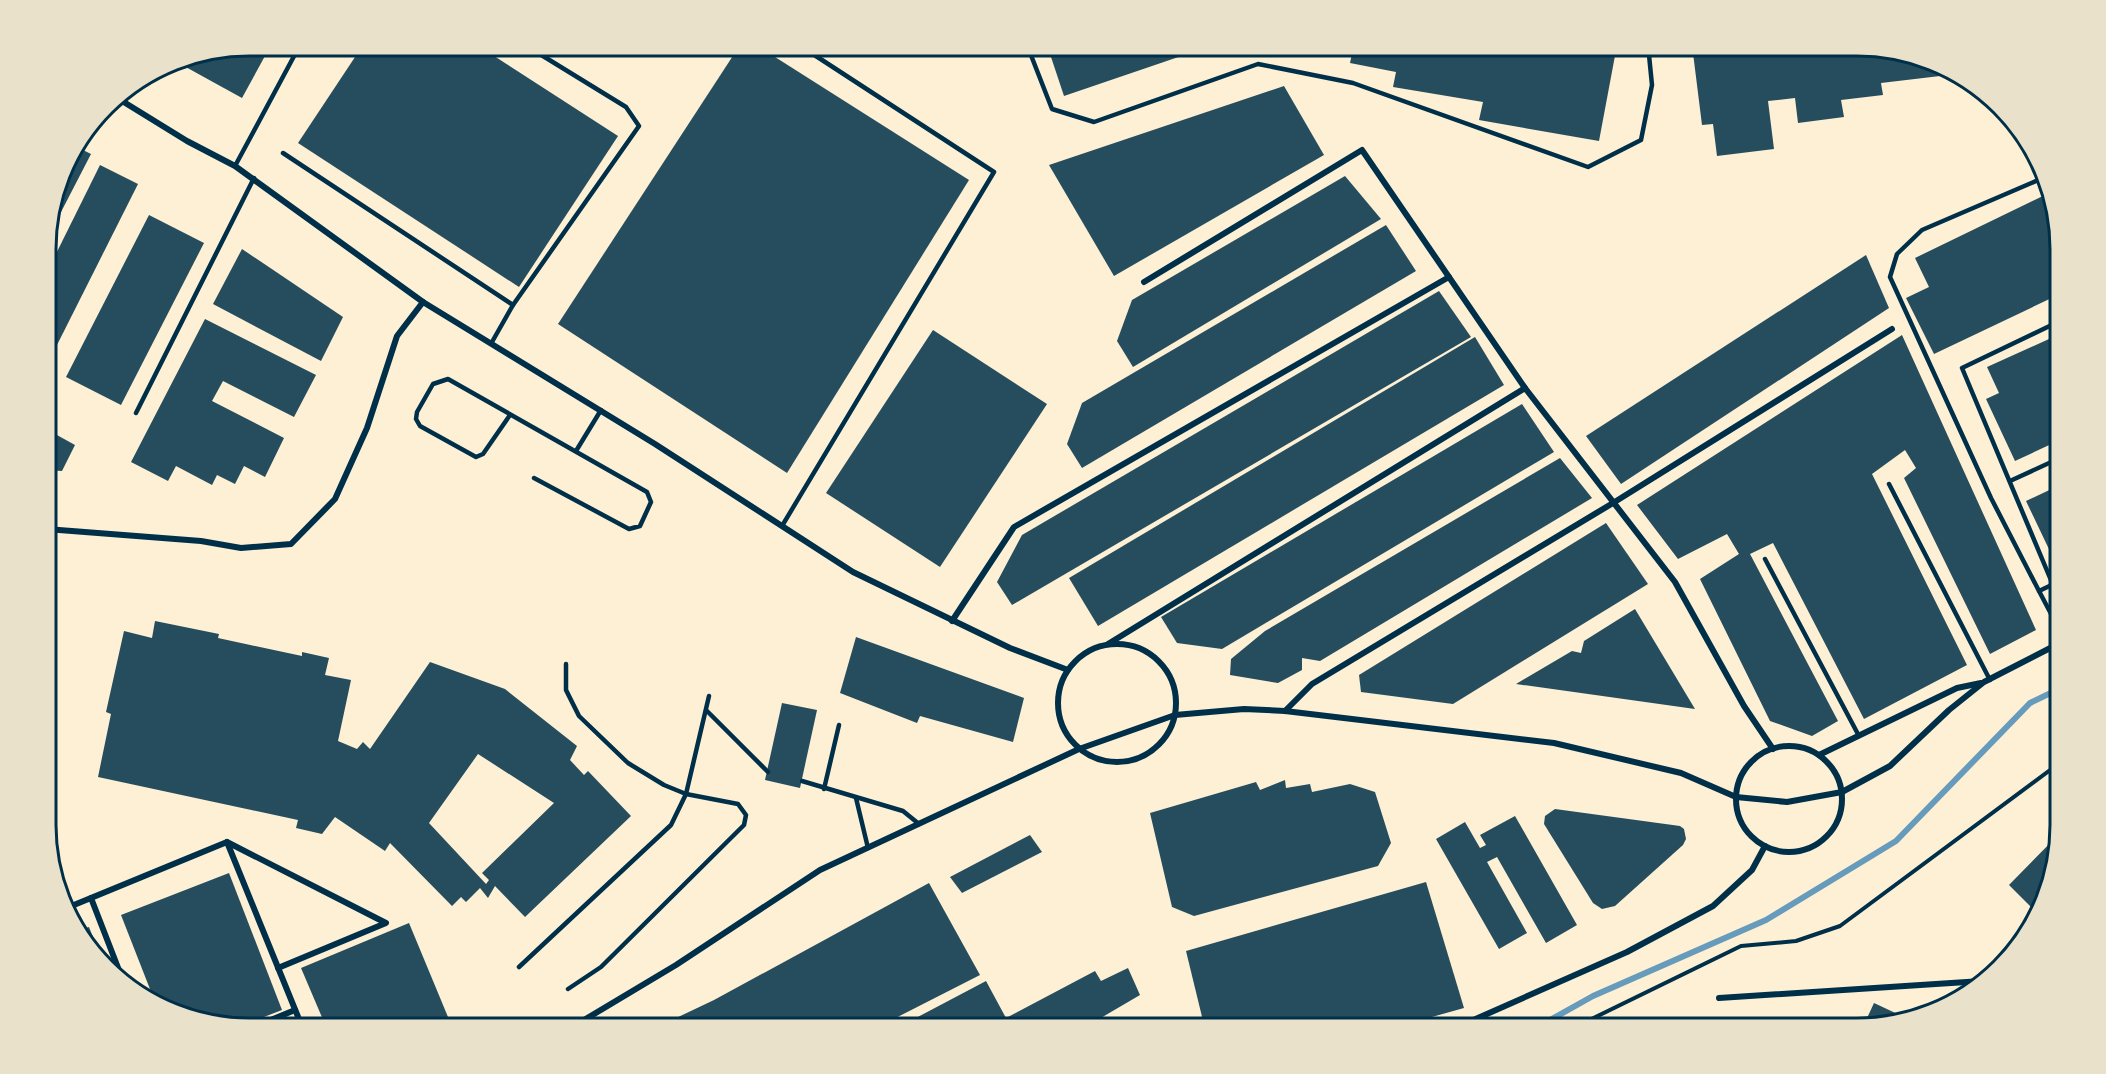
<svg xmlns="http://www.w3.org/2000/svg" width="2106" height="1074" font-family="'DM Sans',sans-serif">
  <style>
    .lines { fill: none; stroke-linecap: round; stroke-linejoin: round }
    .stream { stroke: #669bbc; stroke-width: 6 }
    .building { fill: #264d5e; fill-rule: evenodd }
    .path { stroke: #003049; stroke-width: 4 }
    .service { stroke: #003049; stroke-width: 4.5 }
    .minor { stroke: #003049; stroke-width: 6 }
    .rim { fill: none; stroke: #003049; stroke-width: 3 }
  </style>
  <rect width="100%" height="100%" fill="#fdf0d5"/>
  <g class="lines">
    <path class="stream" d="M 1534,1029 L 1593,996 L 1766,920 L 1896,841 L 2030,703 L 2061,688"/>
  </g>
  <g class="building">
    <path d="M 248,45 L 271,45 L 242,98 L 173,60 Z"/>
    <path d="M 363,45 L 477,45 L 618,136 L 519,287 L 298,143 Z"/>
    <path d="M 740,45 L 756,45 L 969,180 L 787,473 L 558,324 Z"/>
    <path d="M 1047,45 L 1197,45 L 1199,50 L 1064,96 Z"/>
    <path d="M 1339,45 L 1617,45 L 1599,141 L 1479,120 L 1483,102 L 1393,87 L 1396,72 L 1350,63 L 1353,49 Z"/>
    <path d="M 1692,45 L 1858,45 L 1947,66 L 1957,74 L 1881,83 L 1883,95 L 1841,100 L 1844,117 L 1798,123 L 1795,98 L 1768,101 L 1774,149 L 1717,156 L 1713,124 L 1702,125 Z"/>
    <path d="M 1284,86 L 1324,155 L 1114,276 L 1049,165 Z"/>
    <path d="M 75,146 L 91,154 L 45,243 L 66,158 Z"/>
    <path d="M 100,165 L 138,184 L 56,347 L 46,342 L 46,274 Z"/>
    <path d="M 1345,176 L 1381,219 L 1133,367 L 1117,341 L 1132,300 Z"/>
    <path d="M 2049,193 L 2059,222 L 2060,294 L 1934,354 L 1906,298 L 1929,287 L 1915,258 Z"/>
    <path d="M 149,215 L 204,243 L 121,405 L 66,377 Z"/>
    <path d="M 1386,225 L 1416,271 L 1082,468 L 1067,444 L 1082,403 Z"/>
    <path d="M 242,249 L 343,317 L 321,361 L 213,304 Z"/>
    <path d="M 1866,255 L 1889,308 L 1621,484 L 1586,436 Z"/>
    <path d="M 1439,291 L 1471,337 L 1012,605 L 997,582 L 1022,535 Z"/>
    <path d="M 205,319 L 316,375 L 294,417 L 223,381 L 212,401 L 284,438 L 265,477 L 244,466 L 235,484 L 217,475 L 212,485 L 176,466 L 168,481 L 131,462 Z"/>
    <path d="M 933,330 L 1047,404 L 940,567 L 826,493 Z"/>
    <path d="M 2060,334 L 2060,440 L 2015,461 L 1986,399 L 1999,393 L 1987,367 Z"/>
    <path d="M 1902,335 L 2036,630 L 1990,654 L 1904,478 L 1916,468 L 1905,450 L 1872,474 L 1967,665 L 1864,719 L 1773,543 L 1750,554 L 1838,721 L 1812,736 L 1770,721 L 1700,579 L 1739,554 L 1727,534 L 1678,559 L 1637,505 Z"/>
    <path d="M 1475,337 L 1504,385 L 1098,626 L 1069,578 Z"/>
    <path d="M 1522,404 L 1554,452 L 1222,649 L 1177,643 L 1161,617 Z"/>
    <path d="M 46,429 L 75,445 L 62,471 L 46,470 Z"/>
    <path d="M 1560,458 L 1592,498 L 1320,661 L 1302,658 L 1302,670 L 1278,683 L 1230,675 L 1231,659 L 1265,631 Z"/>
    <path d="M 2060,485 L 2060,562 L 2056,564 L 2026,501 Z"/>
    <path d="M 1606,523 L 1648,584 L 1453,704 L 1361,692 L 1359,675 Z"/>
    <path d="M 1635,609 L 1695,709 L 1516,684 L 1572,651 L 1581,653 L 1584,641 Z"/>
    <path d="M 155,621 L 219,634 L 218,638 L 302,656 L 302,652 L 329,658 L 325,675 L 351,680 L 338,741 L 357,749 L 363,742 L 370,749 L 430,662 L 505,689 L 577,746 L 570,760 L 584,775 L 588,771 L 631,816 L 525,917 L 495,886 L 488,898 L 480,888 L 466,902 L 461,897 L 452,906 L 390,843 L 385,851 L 335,817 L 322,834 L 296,828 L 298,820 L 98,777 L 111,714 L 106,712 L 124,631 L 152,638 ZM 478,754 L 554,803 L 482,873 L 489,880 L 486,884 L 429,823 Z"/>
    <path d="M 856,637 L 1024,698 L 1013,742 L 920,716 L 917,723 L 840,693 Z"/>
    <path d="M 46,701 L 50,701 L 48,725 L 47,725 Z"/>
    <path d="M 782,703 L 817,710 L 800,788 L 765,780 Z"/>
    <path d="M 1285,780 L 1286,788 L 1310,784 L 1312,792 L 1350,784 L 1375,792 L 1391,843 L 1378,866 L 1194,916 L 1172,907 L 1150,813 L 1256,782 L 1260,790 Z"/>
    <path d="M 1555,809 L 1680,826 L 1684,829 L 1686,839 L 1683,845 L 1615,906 L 1602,909 L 1593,903 L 1544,824 L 1545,816 Z"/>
    <path d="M 1515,816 L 1577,925 L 1546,943 L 1497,857 L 1487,862 L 1527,933 L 1499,949 L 1436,839 L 1465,822 L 1480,848 L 1486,845 L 1480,835 Z"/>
    <path d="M 2059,834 L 2040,915 L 2040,916 L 2009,885 Z"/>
    <path d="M 1030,835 L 1042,852 L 962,893 L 950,877 Z"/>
    <path d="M 229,873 L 282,1010 L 238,1027 L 157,1007 L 121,915 Z"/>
    <path d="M 1426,882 L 1464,1008 L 1389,1029 L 1205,1029 L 1186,951 Z"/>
    <path d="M 929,883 L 980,975 L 874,1029 L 653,1029 L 714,1000 Z"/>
    <path d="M 409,923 L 453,1029 L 327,1029 L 301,968 Z"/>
    <path d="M 89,927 L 103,963 L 87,949 L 79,930 Z"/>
    <path d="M 1128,968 L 1140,995 L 1082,1029 L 895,1029 L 986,981 L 1006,1018 L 1095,971 L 1101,981 Z"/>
    <path d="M 1874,1003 L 1904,1017 L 1871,1029 L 1862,1029 Z"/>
    <path d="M 1755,1018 L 1777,1029 L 1750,1029 Z"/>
    <path d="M 1835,1019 L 1855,1029 L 1830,1029 Z"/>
    <path d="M 1660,1020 L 1679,1029 L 1653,1029 Z"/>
  </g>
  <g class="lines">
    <path class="path" d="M 1571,1029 L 1741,946 L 1796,941 L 1840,926 L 2061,762"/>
    <g class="service">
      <path d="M 1027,45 L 1052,109 L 1094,122 L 1258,64 L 1353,83 L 1588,167 L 1641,140 L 1652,85 L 1648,45"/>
      <path d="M 283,153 L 513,305 L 492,342"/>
      <path d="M 235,166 L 300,45"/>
      <path d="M 2043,178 L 1922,230 L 1897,254 L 1890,277 L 1991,498 L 2039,591 L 2060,581"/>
      <path d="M 513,305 L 639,126 L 626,107 L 525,45"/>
      <path d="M 136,413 L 254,178"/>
      <path d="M 510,415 L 483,454 L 476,457 L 420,426 L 416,419 L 417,412 L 433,384 L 448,379 L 647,492 L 651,502 L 640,526 L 629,529 L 534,478"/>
      <path d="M 576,451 L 601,410"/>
      <path d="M 2010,481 L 2060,458"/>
      <path d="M 1889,484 L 1990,680"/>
      <path d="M 782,526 L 994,172 L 799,45"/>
      <path d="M 1765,559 L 1859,736"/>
      <path d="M 2053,585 L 1962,368 L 2060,321"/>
      <path d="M 2039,591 L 2060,631"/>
      <path d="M 566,664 L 566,690 L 579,716 L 628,763 L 664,785 L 686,794 L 738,804 L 746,815 L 744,825 L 601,967 L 568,989"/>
      <path d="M 707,711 L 768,772"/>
      <path d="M 802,781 L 903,811 L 919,824"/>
      <path d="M 824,789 L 839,725"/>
      <path d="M 856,798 L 868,848"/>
      <path d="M 519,967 L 671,825 L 686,794 L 709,696"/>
    </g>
    <g class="minor">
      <path d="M 114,96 L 187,141 L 235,166 L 423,302 L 655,444 L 853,572 L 1010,648 L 1068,670"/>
      <path d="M 1144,282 L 1362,150 L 1525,388 L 1675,582 L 1744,706 L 1773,749"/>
      <path d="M 46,529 L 201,541 L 241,548 L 291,544 L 335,499 L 367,428 L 397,336 L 423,302"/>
      <path d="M 952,621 L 1014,527 L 1449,277"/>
      <path d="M 1108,644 L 1525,388"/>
      <circle cx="1117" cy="703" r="59"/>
      <path d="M 1285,711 L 1312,684 L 1613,503 L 1892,329"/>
      <circle cx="1789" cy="799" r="53"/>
      <path d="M 1819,755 L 1957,688 L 1981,683"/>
      <path d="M 227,842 L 386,923 L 278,968"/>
      <path d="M 91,898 L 122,978"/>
      <path d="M 69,907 L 227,842 L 303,1029"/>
      <path d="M 1719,998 L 1982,981"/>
      <path d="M 249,1029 L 295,1010"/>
      <path d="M 569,1029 L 676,965 L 820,870 L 1079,749 L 1175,715 L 1244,709 L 1285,711 L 1554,743 L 1681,773 L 1736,797 L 1787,802 L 1842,792 L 1890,766 L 1949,710 L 1984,682 L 2060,643"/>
      <path d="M 1453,1029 L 1627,952 L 1713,906 L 1752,870 L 1765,846"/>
    </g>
  </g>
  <path d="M0 0H2106V1074H0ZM249 56H1857A193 193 0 0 1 2050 249V825A193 193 0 0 1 1857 1018H249A193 193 0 0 1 56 825V249A193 193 0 0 1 249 56Z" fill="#e9e1ca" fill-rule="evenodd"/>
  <path class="rim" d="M249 56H1857A193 193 0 0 1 2050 249V825A193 193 0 0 1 1857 1018H249A193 193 0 0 1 56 825V249A193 193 0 0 1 249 56Z"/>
</svg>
